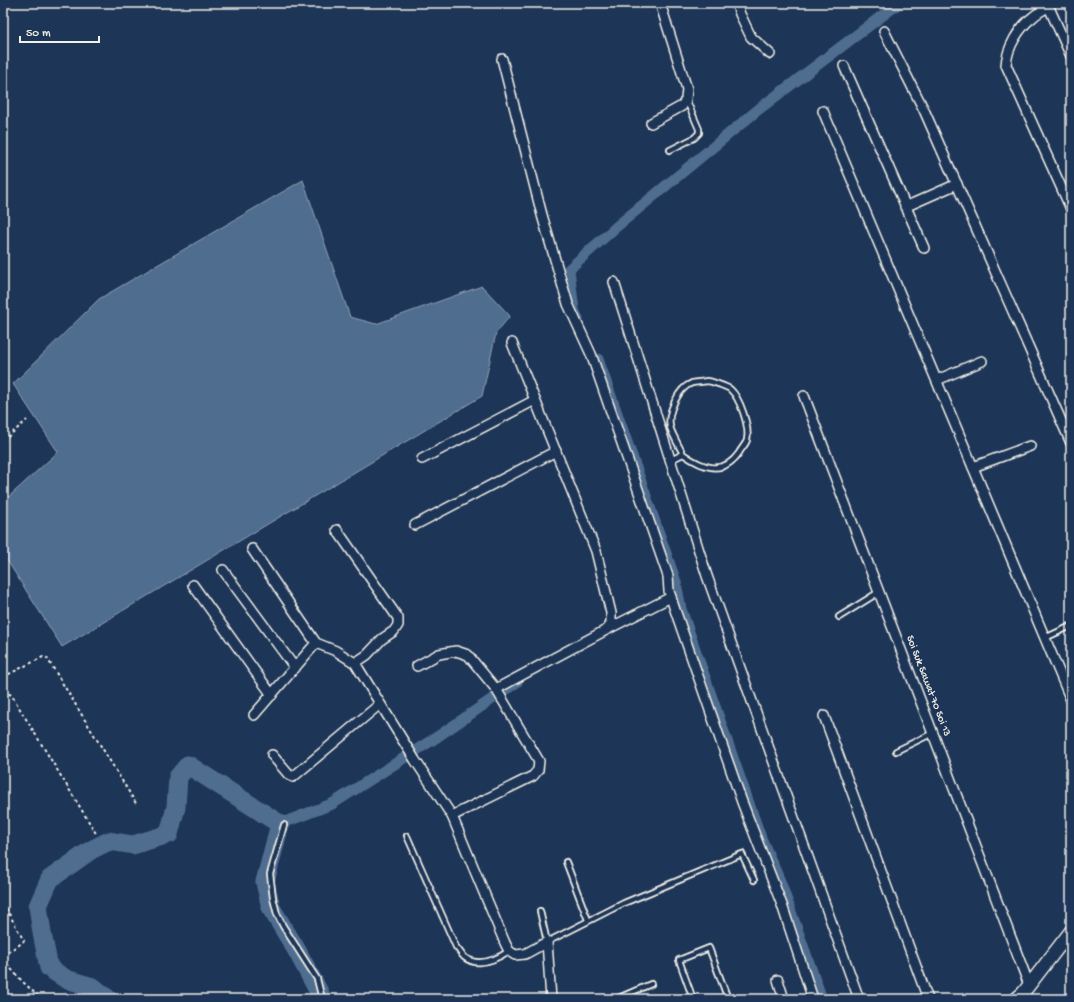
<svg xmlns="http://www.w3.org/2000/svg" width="1074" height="1002" font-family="'Gochi Hand',sans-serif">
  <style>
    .water { fill: #4f6d8f; stroke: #91a2b3 }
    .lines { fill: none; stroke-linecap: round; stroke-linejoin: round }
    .canal { stroke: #4f6d8f; stroke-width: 11 }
    .river { stroke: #4f6d8f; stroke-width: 19 }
    .lane-casing { stroke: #f4f1e8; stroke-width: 8 }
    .street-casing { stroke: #f4f1e8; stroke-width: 12 }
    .secondary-casing { stroke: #f4f1e8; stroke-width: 15 }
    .path { stroke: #f4f1e8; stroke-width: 2; stroke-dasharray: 3 3; stroke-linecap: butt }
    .lane { stroke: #1d3557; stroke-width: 4.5 }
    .street { stroke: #1d3557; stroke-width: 9 }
    .secondary { stroke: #1d3557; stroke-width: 12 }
    .labels { text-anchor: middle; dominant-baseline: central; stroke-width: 3.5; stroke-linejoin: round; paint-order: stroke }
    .street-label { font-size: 11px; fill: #f4f1e8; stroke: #1d3557 }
  </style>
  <rect width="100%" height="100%" fill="#1d3557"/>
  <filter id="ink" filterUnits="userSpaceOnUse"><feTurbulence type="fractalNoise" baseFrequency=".025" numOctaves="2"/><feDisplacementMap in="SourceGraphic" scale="8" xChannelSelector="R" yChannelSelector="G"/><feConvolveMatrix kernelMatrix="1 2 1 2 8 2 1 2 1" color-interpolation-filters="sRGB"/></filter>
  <g filter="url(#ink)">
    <path class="water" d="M 303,180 L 350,317 L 376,324 L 482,286 L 510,316 L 496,333 L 482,396 L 62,647 L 3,554 L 3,502 L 58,452 L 13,384 L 99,299 Z"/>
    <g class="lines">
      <g class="canal">
        <path d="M 578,319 L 574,310 L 569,269 L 616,227 L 759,109 L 899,3"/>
        <path d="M 598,359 L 676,582 L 681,609 L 761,838 L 780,881 L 822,999"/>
        <path d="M 280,824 L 332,804 L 437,737 L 517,682"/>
      </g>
      <path class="river" d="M 108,999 L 93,987 L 66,979 L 49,968 L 42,933 L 38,906 L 50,879 L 91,850 L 109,841 L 133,845 L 169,834 L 176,807 L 178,777 L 188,765 L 280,824 L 265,882 L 271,908 L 296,949 L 320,994 L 321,999"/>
      <g class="lane-casing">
        <g id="lane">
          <path d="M 670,150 L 694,138 L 699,133 L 699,129 L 686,99"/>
          <path d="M 671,460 L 683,454 C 679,446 673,436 670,427 C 667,413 678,388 692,383 C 696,382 702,382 707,381 C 711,381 727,387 730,389 C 740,398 750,427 747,440 C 746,444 741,449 739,453 C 723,476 703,468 683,454"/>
          <path d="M 839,617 L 879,592"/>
          <path d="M 1045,638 L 1071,626"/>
          <path d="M 896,751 L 933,733"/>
          <path d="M 284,825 L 270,874 L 273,898 L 277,914 L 283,926 L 317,979 L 322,999"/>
          <path d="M 407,836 L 456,947 C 459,950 461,954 464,957 C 478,968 497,959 509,951"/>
          <path d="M 566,862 L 588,920"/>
          <path d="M 540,911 L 547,942 L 624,903 L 742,854 L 754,880"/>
          <path d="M 616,999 L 651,984"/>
          <path d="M 693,999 L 679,960 L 709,948 L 728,999"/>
        </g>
      </g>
      <g class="street-casing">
        <g id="street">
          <path d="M 736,3 L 740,14 L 751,37 L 770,54"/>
          <path d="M 1047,3 L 1071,56"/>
          <path d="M 1048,7 C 1043,10 1037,13 1033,17 C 1019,27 1007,48 1006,65 L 1071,209"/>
          <path d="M 884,31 L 924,110 L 1071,443"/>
          <path d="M 502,59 L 542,215 L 568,304 L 591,354 L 668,576 L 669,591 L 674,607 L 742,802 L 782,905 L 813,999"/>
          <path d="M 844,66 L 924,248"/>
          <path d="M 823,111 L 1071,700"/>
          <path d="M 651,123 L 682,106 L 686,99 L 687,89 L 660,3"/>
          <path d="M 905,207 L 957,184"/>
          <path d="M 614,282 L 707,576 L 859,999"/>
          <path d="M 512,343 L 596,551 L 611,613 L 611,623 L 608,629"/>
          <path d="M 937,380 L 982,361"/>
          <path d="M 804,396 L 1029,985"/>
          <path d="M 422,459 L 535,400"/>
          <path d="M 973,467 L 1030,446"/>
          <path d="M 415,525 L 556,451"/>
          <path d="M 337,530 L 398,618 L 398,625 L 394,631 L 382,639 L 367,655 L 355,663"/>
          <path d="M 252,549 L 316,643 L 336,651 L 355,663 L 415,760 L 452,816 L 505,943 L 509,951 L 515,955 L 525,954 L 547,942 L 551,999"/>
          <path d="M 223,570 L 295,668"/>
          <path d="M 193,585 L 272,695"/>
          <path d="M 417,666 L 439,654 L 456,651 L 468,655 L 496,689 L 539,761 L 538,770 L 533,776 L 452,816"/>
          <path d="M 496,689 L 608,629 L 671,597"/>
          <path d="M 254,715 L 316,643"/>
          <path d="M 824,716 L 928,999"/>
          <path d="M 272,755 L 289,775 L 293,777 L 380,704"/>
          <path d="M 778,980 L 784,999"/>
        </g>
      </g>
      <g class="secondary-casing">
        <path id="secondary" d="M 1016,999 L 1023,993 L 1071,931"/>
      </g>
      <g class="path">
        <path d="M 3,441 L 27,420"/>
        <path d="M 3,677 L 43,657 L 47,658 L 137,805"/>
        <path d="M 3,689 L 7,694"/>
        <path d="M 3,697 L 10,694 L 12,696 L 97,835"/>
        <path d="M 3,903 L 24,941 L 22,943 L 3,955"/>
        <path d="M 3,960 L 22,981 L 41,999"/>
      </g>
      <use href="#lane" class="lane"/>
      <use href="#street" class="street"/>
      <use href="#secondary" class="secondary"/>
    </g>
  </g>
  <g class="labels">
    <g class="street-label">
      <text transform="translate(928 686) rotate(69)">Soi Suk Sawat 70 Soi 13</text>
    </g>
  </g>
  <rect width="1074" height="1002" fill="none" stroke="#1d3557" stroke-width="16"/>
  <rect x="8" y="8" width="1058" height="986" fill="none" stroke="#f4f1e8" stroke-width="1.5" filter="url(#ink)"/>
  <path d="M20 36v6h79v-6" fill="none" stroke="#f4f1e8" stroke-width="2"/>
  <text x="26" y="36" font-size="12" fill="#f4f1e8" stroke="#1d3557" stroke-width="3" paint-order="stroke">50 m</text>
</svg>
